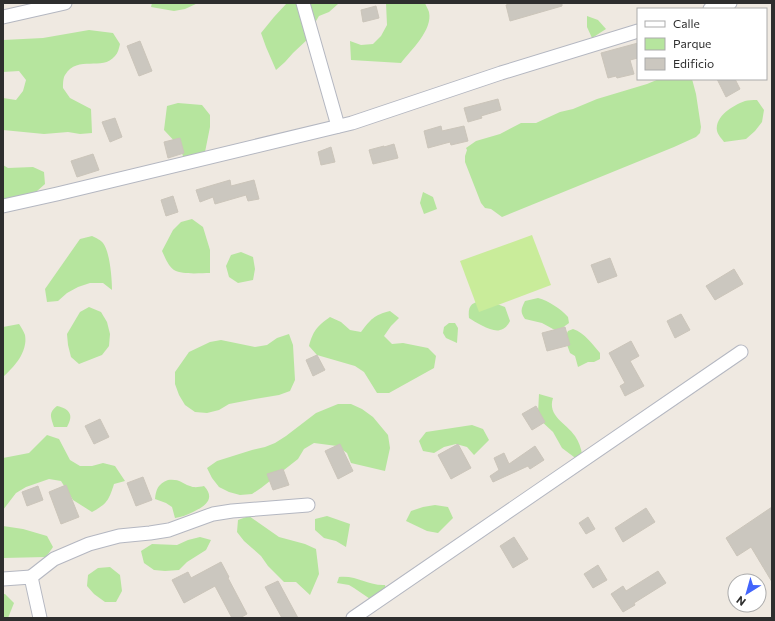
<svg xmlns="http://www.w3.org/2000/svg" width="775" height="621" font-family="Commissioner,sans-serif">
  <style>
    .green { fill: #b6e59e }
    .pitch { fill: #c9ec9a }
    .building { fill: #cbc7bf; stroke: #cbc5ba }
    .lines { fill: none; stroke-linecap: round; stroke-linejoin: round }
    .street-casing { stroke: #b4b7c1; stroke-width: 15 }
    .street { stroke: #fff; stroke-width: 13 }
  </style>
  <rect width="100%" height="100%" fill="#efe9e1"/>
  <g class="green">
    <path d="M 152,3 L 198,3 L 185,9 L 174,11 L 151,7 Z"/>
    <path d="M 287,3 L 337,3 L 338,4 L 329,12 L 319,16 L 313,26 L 310,37 L 293,53 L 285,62 L 276,70 L 266,47 L 261,33 L 274,17 Z"/>
    <path d="M 386,3 L 425,3 C 426,6 428,9 429,12 C 433,30 411,50 401,63 L 351,60 L 350,41 L 361,45 L 373,44 L 381,36 L 387,25 Z"/>
    <path d="M 587,16 L 598,20 L 606,29 L 592,38 L 587,27 Z"/>
    <path d="M 89,30 L 113,33 L 120,44 C 119,48 118,53 115,56 C 102,72 78,54 65,75 C 63,78 63,84 63,88 L 70,98 L 91,109 L 92,133 L 80,134 L 68,132 L 44,134 L 3,130 L 3,98 L 16,100 L 23,91 L 26,80 L 19,71 L 3,72 L 3,40 L 43,38 Z"/>
    <path d="M 659,79 L 692,79 L 696,94 L 701,127 L 700,133 L 696,137 L 674,147 L 502,217 L 491,209 L 485,208 L 481,203 L 465,162 L 465,156 L 467,150 L 466,148 L 476,141 L 500,134 L 521,123 L 536,123 L 560,112 L 573,109 L 597,99 L 647,84 Z"/>
    <path d="M 757,100 L 764,110 L 762,122 L 755,131 L 746,139 L 724,142 C 722,139 718,135 717,131 C 715,116 732,106 745,101 C 748,100 753,100 757,100 Z"/>
    <path d="M 178,103 L 202,105 L 210,115 L 210,127 L 205,152 L 180,167 L 183,156 L 179,146 L 164,130 L 167,106 Z"/>
    <path d="M 3,165 L 8,168 L 33,167 L 44,172 L 45,184 L 28,199 L 3,210 Z"/>
    <path d="M 423,192 L 433,197 L 437,209 L 424,214 L 420,203 Z"/>
    <path d="M 192,219 L 203,227 L 210,250 L 210,273 C 200,273 183,275 174,270 C 168,266 165,257 162,251 L 173,230 L 181,222 Z"/>
    <path d="M 92,236 C 96,238 101,240 103,243 C 110,252 112,279 112,290 L 103,283 L 90,283 L 78,287 L 67,293 L 58,301 L 47,302 L 45,289 L 80,239 Z"/>
    <path d="M 241,252 L 253,257 L 255,269 L 253,280 L 238,283 L 229,277 L 226,266 L 231,255 Z"/>
    <path d="M 538,298 C 549,301 561,309 568,317 L 569,323 L 558,331 L 553,329 L 542,323 L 525,319 C 520,312 521,309 525,301 Z"/>
    <path d="M 481,301 C 489,301 497,304 505,307 L 510,321 C 508,325 505,329 500,330 C 493,333 475,322 469,318 C 468,307 470,303 481,301 Z"/>
    <path d="M 89,307 L 101,312 L 107,322 L 110,334 L 109,346 L 102,355 L 79,364 L 71,357 L 68,345 L 67,334 L 80,312 Z"/>
    <path d="M 390,311 L 399,318 L 391,326 L 384,336 L 392,344 L 403,343 L 428,348 L 436,356 L 434,368 L 389,393 L 377,393 L 364,372 L 355,366 L 317,355 L 309,346 C 313,331 317,326 330,317 L 341,322 L 350,330 L 361,332 C 371,319 374,315 390,311 Z"/>
    <path d="M 449,323 L 455,323 L 458,328 L 457,343 L 446,338 L 443,333 L 444,327 Z"/>
    <path d="M 19,324 C 21,327 24,332 25,335 C 28,352 14,367 3,377 L 3,327 Z"/>
    <path d="M 573,329 C 585,333 592,344 600,353 L 600,359 L 594,362 L 588,362 L 578,367 L 575,356 L 570,353 L 566,342 L 565,337 L 568,331 Z"/>
    <path d="M 289,334 L 293,345 L 295,380 L 290,391 L 279,395 L 255,399 L 229,404 L 219,410 L 207,413 L 195,412 L 185,405 L 179,395 L 175,384 L 175,372 L 189,352 L 210,342 L 221,340 L 255,347 L 267,345 L 277,338 Z"/>
    <path d="M 539,394 L 553,398 C 547,416 566,423 575,436 C 579,442 581,448 582,454 L 580,459 L 574,457 L 562,448 L 553,432 L 539,419 L 538,413 Z"/>
    <path d="M 338,404 L 351,404 L 362,409 L 373,417 L 388,435 L 390,448 L 385,471 L 351,463 L 347,453 L 337,446 L 314,443 L 304,449 L 298,459 L 261,488 L 252,494 L 240,495 L 229,492 L 219,487 L 212,478 L 207,468 L 217,461 L 252,450 L 265,447 L 275,443 L 286,436 L 316,413 Z"/>
    <path d="M 57,406 C 70,409 74,415 67,427 L 54,427 C 51,417 48,413 57,406 Z"/>
    <path d="M 472,425 L 483,429 L 489,440 L 474,455 L 467,447 L 456,444 L 444,447 L 434,453 L 423,451 L 419,441 L 426,432 Z"/>
    <path d="M 47,435 L 59,439 L 70,460 L 80,466 L 92,466 L 103,463 L 115,466 L 125,481 L 114,484 C 109,500 107,504 92,512 L 73,500 L 61,481 L 49,479 L 26,487 L 16,493 L 3,510 L 3,458 L 29,453 Z"/>
    <path d="M 168,480 C 181,479 180,483 190,486 C 194,488 199,487 204,486 C 216,499 205,506 193,512 C 187,515 182,517 175,518 L 172,507 L 166,503 L 155,499 C 156,489 158,484 168,480 Z"/>
    <path d="M 435,505 L 448,507 L 453,518 L 438,533 L 427,531 L 406,521 L 411,511 L 423,507 Z"/>
    <path d="M 249,516 L 279,537 L 305,544 L 316,549 L 319,574 L 310,595 L 296,582 L 284,582 L 268,566 L 261,556 L 244,541 L 237,532 L 238,520 Z"/>
    <path d="M 327,516 L 350,524 L 346,547 L 336,541 L 324,538 L 315,530 L 315,519 Z"/>
    <path d="M 3,526 L 23,529 L 47,536 L 53,547 L 46,557 L 3,558 Z"/>
    <path d="M 200,537 L 211,540 L 206,550 L 187,562 L 179,570 L 165,571 L 154,570 L 144,563 L 141,551 L 152,544 L 177,545 L 188,540 Z"/>
    <path d="M 110,567 L 120,575 L 122,591 L 116,602 L 105,602 L 94,594 L 87,586 L 88,575 L 98,568 Z"/>
    <path d="M 339,577 C 357,575 369,586 385,585 L 386,591 L 376,603 L 354,588 L 349,585 L 337,583 Z"/>
    <path d="M 3,594 L 5,594 L 14,603 L 8,618 L 3,618 Z"/>
  </g>
  <path class="pitch" d="M 532,235 L 551,285 L 479,312 L 460,261 Z"/>
  <g class="building">
    <path d="M 513,3 L 562,3 L 562,6 L 510,21 L 506,5 Z"/>
    <path d="M 376,6 L 379,18 L 363,22 L 361,10 Z"/>
    <path d="M 140,41 L 152,71 L 139,76 L 127,46 Z"/>
    <path d="M 638,43 L 638,58 L 630,60 L 634,74 L 617,78 L 616,76 L 608,78 L 601,53 Z"/>
    <path d="M 717,79 L 735,79 L 740,89 L 726,97 Z"/>
    <path d="M 498,99 L 501,110 L 481,116 L 482,118 L 468,122 L 464,108 Z"/>
    <path d="M 115,118 L 122,137 L 110,142 L 102,122 Z"/>
    <path d="M 441,126 L 442,131 L 464,126 L 468,141 L 451,145 L 450,142 L 428,148 L 424,131 Z"/>
    <path d="M 180,138 L 184,153 L 168,158 L 164,142 Z"/>
    <path d="M 394,144 L 398,158 L 373,164 L 369,150 L 384,146 L 384,147 Z"/>
    <path d="M 331,147 L 335,162 L 321,165 L 318,152 Z"/>
    <path d="M 93,154 L 99,170 L 77,177 L 71,161 Z"/>
    <path d="M 230,180 L 231,186 L 254,180 L 259,199 L 248,201 L 246,195 L 215,204 L 213,197 L 200,202 L 196,190 Z"/>
    <path d="M 173,196 L 178,212 L 166,216 L 161,200 Z"/>
    <path d="M 610,258 L 617,276 L 598,283 L 591,265 Z"/>
    <path d="M 734,269 L 743,284 L 715,300 L 706,286 Z"/>
    <path d="M 681,314 L 690,330 L 675,338 L 667,321 Z"/>
    <path d="M 565,327 L 570,345 L 547,351 L 542,333 Z"/>
    <path d="M 631,341 L 639,356 L 630,361 L 644,386 L 625,396 L 620,386 L 625,383 L 609,353 Z"/>
    <path d="M 317,355 L 325,370 L 313,376 L 306,360 Z"/>
    <path d="M 536,406 L 545,422 L 532,430 L 522,414 Z"/>
    <path d="M 100,419 L 109,437 L 94,444 L 85,426 Z"/>
    <path d="M 340,444 L 353,471 L 338,479 L 325,451 Z"/>
    <path d="M 458,444 L 471,468 L 451,479 L 438,455 Z"/>
    <path d="M 535,446 L 544,460 L 530,469 L 528,466 L 493,482 L 490,476 L 499,470 L 494,458 L 504,453 L 509,464 Z"/>
    <path d="M 283,469 L 289,485 L 273,490 L 267,474 Z"/>
    <path d="M 143,477 L 152,500 L 136,506 L 127,483 Z"/>
    <path d="M 66,485 L 79,517 L 61,524 L 49,492 Z"/>
    <path d="M 38,486 L 43,500 L 27,506 L 22,492 Z"/>
    <path d="M 772,507 L 772,582 L 751,547 L 737,556 L 726,538 Z"/>
    <path d="M 646,508 L 655,522 L 623,542 L 615,528 Z"/>
    <path d="M 588,517 L 595,529 L 586,534 L 579,523 Z"/>
    <path d="M 514,537 L 528,559 L 513,568 L 500,546 Z"/>
    <path d="M 221,562 L 229,577 L 228,578 L 247,614 L 240,618 L 232,618 L 215,586 L 184,603 L 172,580 L 188,572 L 191,578 Z"/>
    <path d="M 598,565 L 607,580 L 593,588 L 584,574 Z"/>
    <path d="M 658,571 L 666,583 L 634,603 L 635,605 L 623,612 L 611,594 L 623,586 L 626,591 Z"/>
    <path d="M 278,581 L 298,618 L 282,618 L 265,587 Z"/>
  </g>
  <g class="lines">
    <g class="street-casing">
      <g id="street">
        <path d="M 303,3 L 338,126"/>
        <path d="M 710,9 L 730,3"/>
        <path d="M 3,17 L 65,3"/>
        <path d="M 3,206 L 57,194 L 352,123 L 501,73 L 638,31"/>
        <path d="M 31,577 L 54,559 L 89,544 L 119,536 L 150,533 L 169,530 L 213,514 L 232,511 L 308,505"/>
        <path d="M 3,579 L 31,577 L 40,618"/>
        <path d="M 353,618 L 741,352"/>
      </g>
    </g>
    <use href="#street" class="street"/>
  </g>
  <rect width="775" height="621" fill="none" stroke="#2e2e2e" stroke-width="8"/>
  <rect x="637" y="8" width="130" height="72" fill="#ffffff" stroke="#ababab"/>
  <rect x="645" y="21" width="20" height="6" fill="#ffffff" stroke="#ababab"/>
  <text x="673" y="28" font-size="12" fill="#2e2e2e">Calle</text>
  <rect x="645" y="38" width="20" height="12" fill="#b6e59e" stroke="#ababab"/>
  <text x="673" y="48" font-size="12" fill="#2e2e2e">Parque</text>
  <rect x="645" y="58" width="20" height="12" fill="#cbc7bf" stroke="#ababab"/>
  <text x="673" y="68" font-size="12" fill="#2e2e2e">Edificio</text>
  <g transform="translate(747 593) rotate(217)"><circle r="19" fill="#ffffff" stroke="#ababab"/>
  <path d="M0-3L7 15L0 10L-7 15Z" fill="#4264fb"/>
  <text y="-6" font-size="11" font-weight="bold" text-anchor="middle" fill="#2e2e2e">N</text>
  </g>
</svg>
